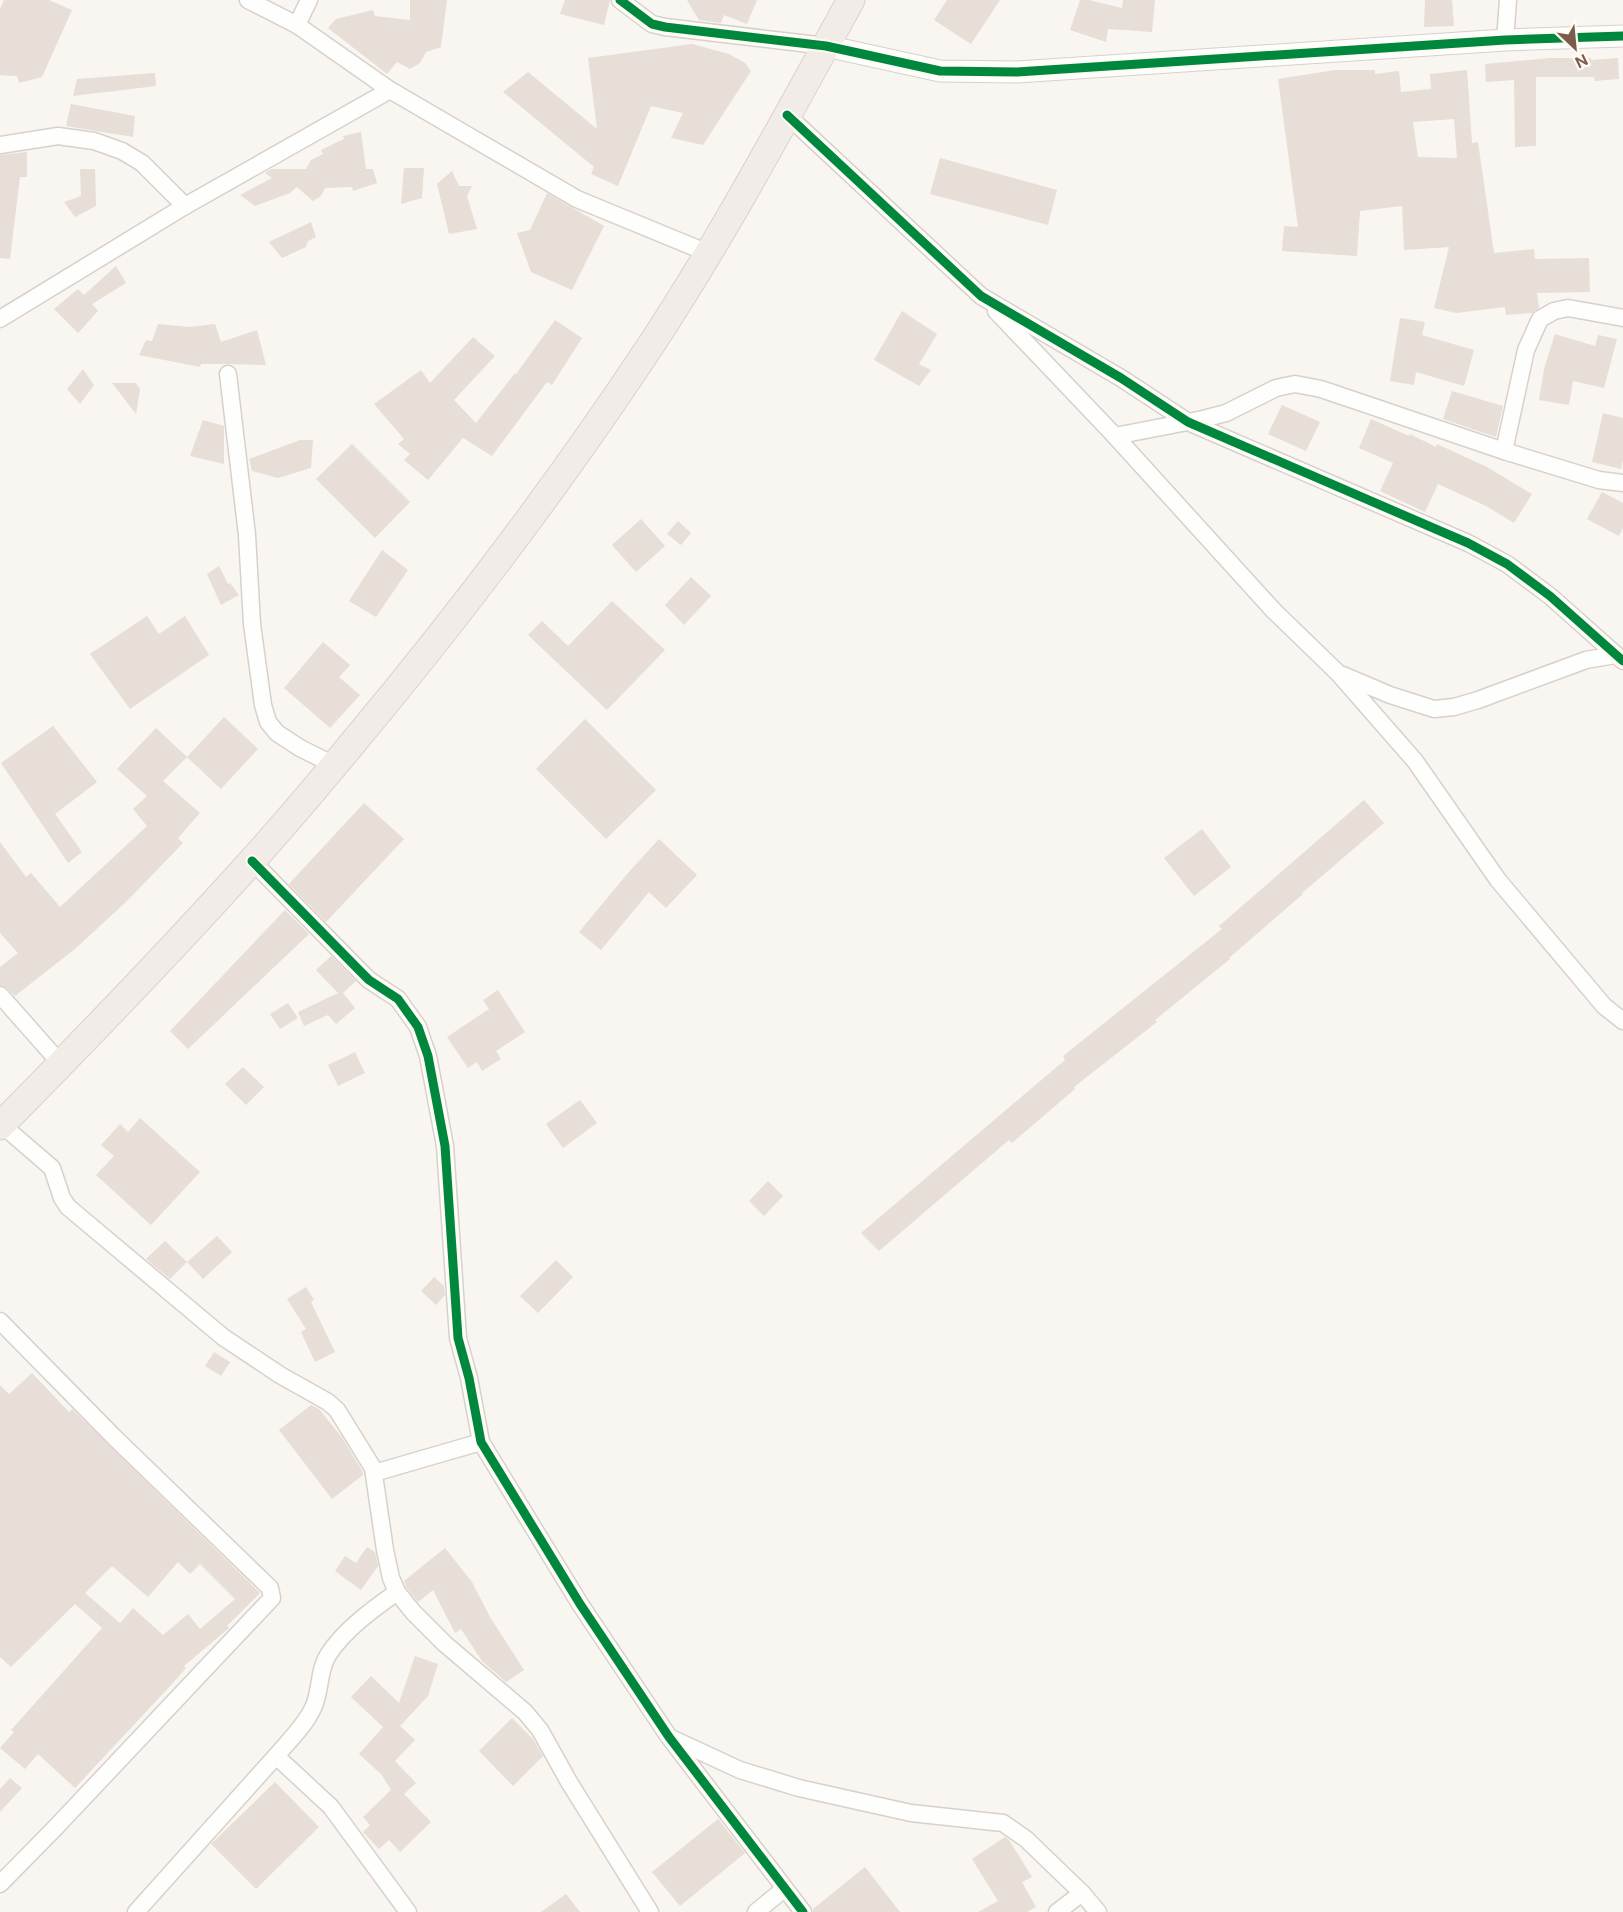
<svg xmlns="http://www.w3.org/2000/svg" width="1623" height="1912" font-family="'DM Sans',sans-serif">
  <style>
    .building { fill: #e6ded7; fill-rule: evenodd }
    .lines { fill: none; stroke-linecap: round; stroke-linejoin: round }
    .minor-casing { stroke: #d7d1cb; stroke-width: 19 }
    .tertiary-casing { stroke: #d7d1cb; stroke-width: 23 }
    .trunk-casing { stroke: #dad1cc; stroke-width: 29 }
    .minor { stroke: #fefefd; stroke-width: 16 }
    .tertiary { stroke: #fefefd; stroke-width: 21 }
    .trunk { stroke: #f2ece8; stroke-width: 27 }
    .cycleway-casing { stroke: #fffaf3; stroke-width: 13 }
    .cycleway { stroke: #00873e; stroke-width: 9 }
  </style>
  <rect width="100%" height="100%" fill="#f9f5f0"/>
  <g class="building">
    <path d="M 4,0 L 49,0 L 72,10 L 42,77 L 19,83 L 17,76 L 0,75 L 0,9 Z"/>
    <path d="M 410,0 L 447,0 L 441,47 L 426,52 L 420,63 L 410,69 L 397,62 L 387,74 L 328,28 L 336,19 L 373,10 L 375,16 L 410,20 Z"/>
    <path d="M 565,0 L 610,0 L 604,25 L 560,14 Z"/>
    <path d="M 687,0 L 757,0 L 747,24 L 724,15 L 721,23 L 699,20 Z"/>
    <path d="M 947,0 L 1000,0 L 971,44 L 934,20 Z"/>
    <path d="M 1080,0 L 1089,0 L 1122,8 L 1123,0 L 1155,0 L 1152,32 L 1108,29 L 1106,42 L 1070,30 Z"/>
    <path d="M 1425,0 L 1452,0 L 1454,26 L 1424,27 Z"/>
    <path d="M 692,44 L 729,54 L 745,63 L 751,71 L 703,145 L 671,138 L 683,113 L 651,106 L 618,186 L 591,174 L 594,167 L 503,92 L 528,72 L 597,129 L 588,58 Z"/>
    <path d="M 1550,58 L 1591,58 L 1591,60 L 1618,58 L 1619,79 L 1595,81 L 1594,77 L 1536,77 L 1536,146 L 1515,147 L 1514,80 L 1486,82 L 1485,64 Z"/>
    <path d="M 1335,70 L 1375,70 L 1375,74 L 1399,71 L 1401,92 L 1431,89 L 1430,74 L 1467,70 L 1472,143 L 1478,142 L 1494,253 L 1534,249 L 1535,259 L 1589,258 L 1590,292 L 1537,293 L 1539,308 L 1532,313 L 1506,315 L 1505,307 L 1456,313 L 1434,308 L 1449,247 L 1404,250 L 1402,206 L 1360,211 L 1357,256 L 1282,251 L 1284,226 L 1298,227 L 1278,79 ZM 1454,119 L 1457,158 L 1418,157 L 1413,122 Z"/>
    <path d="M 155,73 L 156,86 L 73,96 L 77,79 Z"/>
    <path d="M 71,104 L 135,116 L 133,137 L 66,126 Z"/>
    <path d="M 361,132 L 366,169 L 373,169 L 377,183 L 353,191 L 352,187 L 325,188 L 321,196 L 313,201 L 297,187 L 290,193 L 255,206 L 240,195 L 272,178 L 265,173 L 271,169 L 306,169 L 311,160 L 323,154 L 321,150 L 344,139 L 343,136 Z"/>
    <path d="M 27,152 L 27,177 L 20,177 L 10,259 L 0,258 L 0,155 Z"/>
    <path d="M 940,158 L 1057,190 L 1048,225 L 930,194 Z"/>
    <path d="M 404,168 L 424,168 L 422,198 L 401,204 Z"/>
    <path d="M 80,169 L 95,169 L 96,206 L 75,217 L 64,202 L 81,196 Z"/>
    <path d="M 452,171 L 459,186 L 472,186 L 467,196 L 477,229 L 449,234 L 437,184 Z"/>
    <path d="M 547,193 L 604,226 L 572,290 L 531,272 L 517,233 L 530,230 Z"/>
    <path d="M 311,222 L 316,237 L 308,241 L 306,247 L 282,258 L 269,242 Z"/>
    <path d="M 116,266 L 126,283 L 92,304 L 98,311 L 78,333 L 54,309 L 78,289 L 84,295 Z"/>
    <path d="M 902,311 L 937,334 L 919,364 L 931,370 L 919,386 L 874,360 Z"/>
    <path d="M 1400,318 L 1425,322 L 1422,335 L 1474,350 L 1464,386 L 1416,372 L 1414,385 L 1390,381 Z"/>
    <path d="M 555,320 L 582,338 L 552,385 L 547,382 L 492,456 L 463,438 L 428,480 L 404,460 L 410,454 L 398,444 L 404,439 L 374,404 L 421,370 L 430,383 L 473,337 L 495,356 L 454,400 L 476,423 L 515,373 L 516,374 Z"/>
    <path d="M 158,324 L 189,327 L 215,324 L 221,342 L 257,330 L 266,365 L 227,364 L 201,364 L 200,367 L 139,355 L 146,340 L 152,341 Z"/>
    <path d="M 1555,334 L 1595,346 L 1598,335 L 1617,339 L 1604,388 L 1573,381 L 1569,405 L 1539,400 L 1544,369 Z"/>
    <path d="M 83,369 L 94,385 L 80,404 L 67,389 Z"/>
    <path d="M 112,383 L 136,383 L 140,389 L 136,414 Z"/>
    <path d="M 1452,391 L 1503,406 L 1496,437 L 1443,419 Z"/>
    <path d="M 1282,405 L 1320,422 L 1306,451 L 1268,434 Z"/>
    <path d="M 1603,413 L 1623,418 L 1623,460 L 1621,469 L 1592,462 Z"/>
    <path d="M 1371,419 L 1409,436 L 1410,434 L 1436,447 L 1437,444 L 1487,467 L 1532,494 L 1514,523 L 1486,506 L 1438,484 L 1425,512 L 1380,491 L 1393,463 L 1359,448 Z"/>
    <path d="M 203,420 L 224,426 L 224,464 L 190,456 Z"/>
    <path d="M 300,440 L 313,440 L 311,468 L 278,478 L 252,471 L 249,459 Z"/>
    <path d="M 352,444 L 410,502 L 375,538 L 316,479 Z"/>
    <path d="M 1602,492 L 1623,503 L 1623,528 L 1619,536 L 1587,519 Z"/>
    <path d="M 641,519 L 665,546 L 636,572 L 612,545 Z"/>
    <path d="M 678,521 L 691,533 L 681,545 L 667,534 Z"/>
    <path d="M 382,550 L 408,570 L 376,617 L 349,601 Z"/>
    <path d="M 219,566 L 228,584 L 230,583 L 239,595 L 221,605 L 207,574 Z"/>
    <path d="M 691,577 L 711,596 L 684,625 L 665,605 Z"/>
    <path d="M 612,601 L 665,650 L 607,710 L 528,635 L 542,621 L 568,646 Z"/>
    <path d="M 147,616 L 159,634 L 185,616 L 209,655 L 130,709 L 90,654 Z"/>
    <path d="M 323,642 L 350,665 L 339,677 L 360,695 L 330,728 L 284,688 Z"/>
    <path d="M 224,717 L 258,749 L 221,789 L 187,757 Z"/>
    <path d="M 585,719 L 656,790 L 606,839 L 536,769 Z"/>
    <path d="M 53,726 L 97,782 L 55,814 L 82,852 L 68,863 L 1,763 Z"/>
    <path d="M 156,728 L 187,757 L 163,781 L 200,813 L 178,838 L 183,843 L 127,901 L 76,948 L 15,996 L 7,988 L 0,985 L 0,967 L 18,953 L 0,933 L 0,842 L 26,877 L 31,873 L 60,907 L 147,826 L 133,809 L 147,796 L 117,769 Z"/>
    <path d="M 1364,800 L 1384,823 L 1302,893 L 1303,894 L 1229,958 L 1230,959 L 1155,1020 L 1157,1022 L 1074,1087 L 1075,1089 L 1012,1143 L 1009,1140 L 879,1251 L 861,1233 L 1065,1060 L 1063,1056 L 1222,929 L 1219,926 Z"/>
    <path d="M 364,803 L 404,839 L 326,922 L 289,884 Z"/>
    <path d="M 1202,829 L 1231,867 L 1194,896 L 1164,858 Z"/>
    <path d="M 659,839 L 697,875 L 666,908 L 649,892 L 601,950 L 579,932 L 628,873 Z"/>
    <path d="M 285,910 L 309,934 L 188,1049 L 170,1031 Z"/>
    <path d="M 331,956 L 356,981 L 343,993 L 355,1008 L 336,1024 L 328,1015 L 304,1026 L 298,1012 L 338,993 L 316,970 Z"/>
    <path d="M 498,990 L 525,1032 L 496,1051 L 501,1059 L 482,1071 L 477,1062 L 468,1068 L 447,1037 L 489,1009 L 483,1000 Z"/>
    <path d="M 288,1003 L 298,1018 L 280,1029 L 270,1014 Z"/>
    <path d="M 355,1052 L 365,1073 L 338,1086 L 328,1065 Z"/>
    <path d="M 243,1067 L 264,1087 L 246,1105 L 225,1084 Z"/>
    <path d="M 580,1100 L 597,1123 L 563,1148 L 546,1124 Z"/>
    <path d="M 140,1118 L 200,1172 L 151,1225 L 96,1175 L 114,1156 L 101,1145 L 120,1124 L 128,1132 Z"/>
    <path d="M 768,1181 L 783,1196 L 764,1216 L 749,1201 Z"/>
    <path d="M 217,1236 L 232,1252 L 203,1279 L 187,1262 Z"/>
    <path d="M 165,1241 L 187,1262 L 170,1279 L 146,1259 Z"/>
    <path d="M 556,1260 L 573,1277 L 538,1313 L 520,1296 Z"/>
    <path d="M 434,1277 L 444,1286 L 445,1295 L 436,1305 L 421,1291 Z"/>
    <path d="M 306,1287 L 314,1300 L 311,1302 L 335,1352 L 315,1362 L 301,1332 L 306,1329 L 287,1299 Z"/>
    <path d="M 214,1352 L 230,1362 L 221,1376 L 205,1366 Z"/>
    <path d="M 32,1373 L 69,1412 L 72,1409 L 260,1593 L 227,1626 L 229,1628 L 184,1666 L 186,1668 L 171,1685 L 75,1788 L 38,1754 L 25,1769 L 0,1748 L 14,1732 L 11,1730 L 102,1628 L 75,1604 L 11,1667 L 0,1657 L 0,1385 L 9,1394 ZM 178,1562 L 190,1574 L 200,1564 L 235,1599 L 200,1629 L 188,1614 L 163,1635 L 133,1608 L 120,1623 L 85,1593 L 112,1566 L 148,1597 Z"/>
    <path d="M 311,1405 L 319,1409 L 343,1439 L 363,1472 L 363,1475 L 332,1499 L 279,1430 Z"/>
    <path d="M 367,1547 L 375,1552 L 378,1566 L 361,1590 L 335,1571 L 345,1556 L 356,1563 Z"/>
    <path d="M 445,1548 L 472,1582 L 490,1617 L 524,1670 L 506,1682 L 482,1661 L 461,1629 L 455,1633 L 433,1590 L 418,1602 L 406,1587 L 404,1581 Z"/>
    <path d="M 415,1656 L 438,1664 L 428,1696 L 400,1726 L 415,1740 L 395,1761 L 416,1783 L 404,1794 L 431,1822 L 400,1852 L 389,1840 L 379,1849 L 363,1832 L 370,1825 L 363,1817 L 391,1790 L 382,1775 L 359,1754 L 383,1727 L 351,1697 L 371,1676 L 399,1703 Z"/>
    <path d="M 512,1718 L 533,1739 L 543,1756 L 513,1786 L 479,1751 Z"/>
    <path d="M 10,1778 L 22,1788 L 0,1812 L 0,1789 Z"/>
    <path d="M 275,1782 L 319,1827 L 256,1889 L 211,1844 Z"/>
    <path d="M 718,1819 L 745,1853 L 680,1906 L 652,1872 Z"/>
    <path d="M 1005,1837 L 1009,1840 L 1032,1877 L 1022,1882 L 1036,1907 L 1027,1912 L 978,1912 L 998,1901 L 972,1859 Z"/>
    <path d="M 865,1867 L 900,1912 L 813,1912 L 813,1909 Z"/>
    <path d="M 566,1894 L 580,1912 L 541,1912 Z"/>
  </g>
  <g class="lines">
    <g class="minor-casing">
      <g id="minor">
        <path d="M 248,0 L 297,25 L 390,90 L 577,199 L 708,253"/>
        <path d="M 620,0 L 652,24 L 665,27 L 826,46"/>
        <path d="M 297,25 L 309,0"/>
        <path d="M 1505,40 L 1508,0"/>
        <path d="M 787,115 L 981,296 L 1121,378 L 1188,422 L 1468,543 L 1507,564 L 1550,596 L 1623,661"/>
        <path d="M 0,145 L 58,136 L 94,141 L 122,151 L 142,163 L 185,206"/>
        <path d="M 996,311 L 1115,436 L 1274,611 L 1338,673 L 1415,761 L 1498,880 L 1604,1006 L 1623,1021"/>
        <path d="M 0,319 L 185,206 L 390,90"/>
        <path d="M 228,374 L 247,535 L 252,624 L 263,705 L 268,722 L 277,733 L 300,748 L 334,765"/>
        <path d="M 1115,436 L 1203,419 L 1226,413 L 1276,388 L 1295,384 L 1321,389 L 1504,451 L 1599,480 L 1623,483"/>
        <path d="M 1504,451 L 1526,350 L 1540,319 L 1554,311 L 1568,308 L 1623,318"/>
        <path d="M 1343,675 L 1390,695 L 1434,709 L 1454,707 L 1478,700 L 1586,660 L 1615,655"/>
        <path d="M 252,861 L 359,970 L 369,980 L 398,999 L 418,1027 L 428,1056 L 445,1146 L 458,1338 L 469,1378 L 481,1442 L 580,1604 L 669,1737 L 803,1912"/>
        <path d="M 0,995 L 61,1064"/>
        <path d="M 2,1125 L 52,1168 L 62,1198 L 68,1207 L 223,1337 L 280,1375 L 328,1402 L 337,1410 L 373,1468 L 385,1550 L 391,1578 L 397,1592 L 413,1612 L 445,1644 L 525,1712 L 540,1730 L 569,1782 L 650,1912"/>
        <path d="M 0,1321 L 114,1437 L 270,1588 L 272,1598 L 56,1827 L 0,1884"/>
        <path d="M 374,1473 L 481,1442"/>
        <path d="M 671,1738 L 740,1770 L 799,1788 L 911,1813 L 1003,1823 L 1026,1839 L 1082,1893 L 1098,1912"/>
        <path d="M 276,1756 C 288,1742 306,1724 313,1708 C 321,1692 318,1671 328,1655 C 344,1630 373,1609 397,1592"/>
        <path d="M 136,1912 L 276,1756 L 331,1807 L 408,1912"/>
        <path d="M 756,1912 L 784,1889"/>
        <path d="M 1057,1912 L 1082,1893"/>
      </g>
    </g>
    <g class="tertiary-casing">
      <path id="tertiary" d="M 826,46 L 940,71 L 1017,72 L 1505,40 L 1623,36"/>
    </g>
    <g class="trunk-casing">
      <path id="trunk" d="M 0,1126 C 85,1040 169,953 250,863 C 285,824 319,784 352,744 C 459,616 559,484 651,345 C 724,234 787,116 851,0"/>
    </g>
    <use href="#minor" class="minor"/>
    <use href="#tertiary" class="tertiary"/>
    <use href="#trunk" class="trunk"/>
    <g class="cycleway-casing">
      <g id="cycleway">
        <path d="M 620,0 L 652,24 L 665,27 L 826,46 L 940,71 L 1017,72 L 1505,40 L 1623,36"/>
        <path d="M 787,115 L 981,296 L 1121,378 L 1188,422 L 1468,543 L 1507,564 L 1550,596 L 1623,661"/>
        <path d="M 252,861 L 359,970 L 369,980 L 398,999 L 418,1027 L 428,1056 L 445,1146 L 458,1338 L 469,1378 L 481,1442 L 580,1604 L 669,1737 L 803,1912"/>
      </g>
    </g>
    <use href="#cycleway" class="cycleway"/>
  </g>
  <g transform="translate(1575 48) rotate(154)" stroke="#fffaf3" stroke-width="4.5" paint-order="stroke">
  <path d="M0-4.5L10 22L0 15L-10 22Z" fill="#7a5c4d"/>
  <text y="-9" font-size="16" font-weight="bold" text-anchor="middle" fill="#7a5c4d">N</text>
  </g>
</svg>
